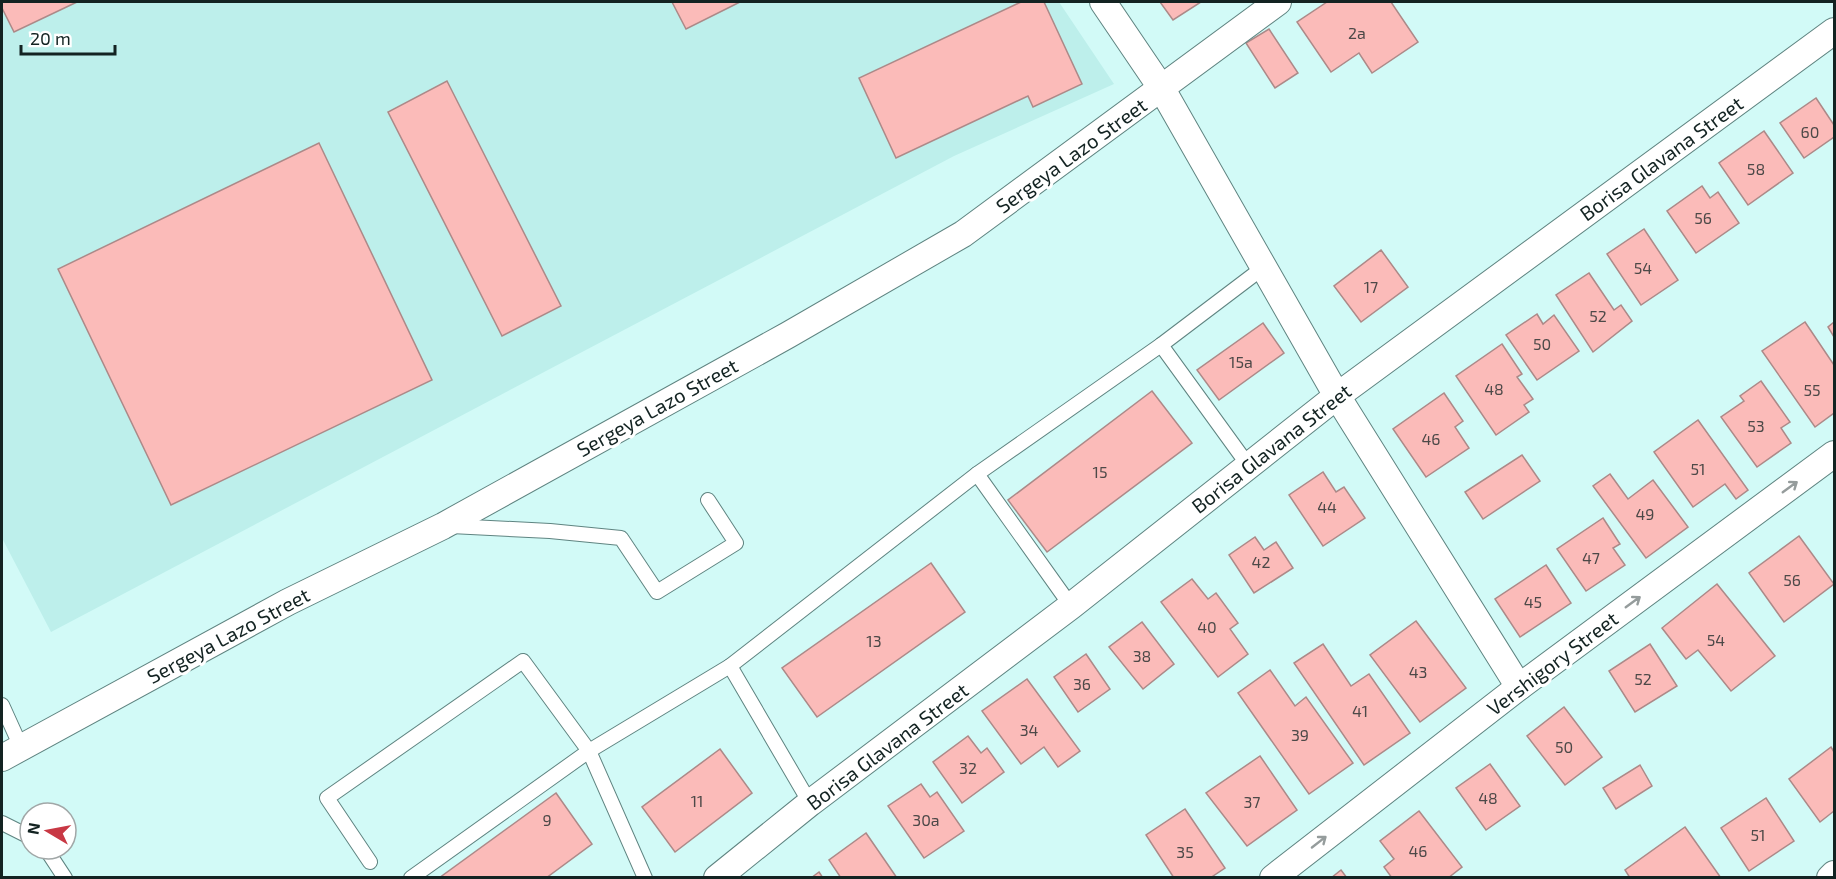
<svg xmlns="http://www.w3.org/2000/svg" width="1836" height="879" font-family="'Exo 2',sans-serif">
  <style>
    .built { fill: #bdefeb }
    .building { fill: #fbbbb9; stroke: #ac8988; stroke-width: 1.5 }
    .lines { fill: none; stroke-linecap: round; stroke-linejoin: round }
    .lane-casing { stroke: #5f8481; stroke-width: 16 }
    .street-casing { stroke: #5f8481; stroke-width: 28 }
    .lane { stroke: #fff; stroke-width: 14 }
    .street { stroke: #fff; stroke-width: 26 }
    .oneway { stroke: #959c9c }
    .labels { text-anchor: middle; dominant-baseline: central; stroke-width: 6; stroke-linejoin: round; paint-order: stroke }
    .number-label { font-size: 16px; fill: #4d4948 }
    .street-label { font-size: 20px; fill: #132322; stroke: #fff }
  </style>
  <rect width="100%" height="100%" fill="#d2faf7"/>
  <path class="built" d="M 2,2 L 1059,2 L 1114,84 L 954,156 L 51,632 L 2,538 Z"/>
  <g class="building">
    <path d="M 2,2 L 77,2 L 14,32 L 2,8 Z"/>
    <path d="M 672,2 L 740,2 L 686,29 Z"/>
    <path d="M 1021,2 L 1044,2 L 1082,84 L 1033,107 L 1028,96 L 896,158 L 859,78 Z"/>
    <path d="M 1160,2 L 1201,2 L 1173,20 Z"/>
    <path d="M 1327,2 L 1391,2 L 1418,42 L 1372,73 L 1359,53 L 1331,72 L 1297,22 Z"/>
    <path d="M 1269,29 L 1298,73 L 1275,88 L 1246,43 Z"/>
    <path d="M 447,81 L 561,306 L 502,336 L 388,112 Z"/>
    <path d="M 1816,98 L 1834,125 L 1834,137 L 1804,158 L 1780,123 Z"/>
    <path d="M 1764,131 L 1793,173 L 1748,205 L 1719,163 Z"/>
    <path d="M 319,143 L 432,380 L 171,505 L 58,269 Z"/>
    <path d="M 1702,186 L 1710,198 L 1718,192 L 1739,223 L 1696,253 L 1667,211 Z"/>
    <path d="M 1644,229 L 1678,280 L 1641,305 L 1607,254 Z"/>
    <path d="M 1381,250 L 1408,287 L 1361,322 L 1334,286 Z"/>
    <path d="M 1589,273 L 1614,310 L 1621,305 L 1632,321 L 1593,352 L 1556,295 Z"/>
    <path d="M 1537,314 L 1543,324 L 1554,315 L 1579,351 L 1537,380 L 1506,335 Z"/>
    <path d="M 1805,322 L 1834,365 L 1834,413 L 1815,427 L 1762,351 Z"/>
    <path d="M 1834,322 L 1834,337 L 1828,327 Z"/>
    <path d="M 1263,323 L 1284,353 L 1219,400 L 1197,370 Z"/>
    <path d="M 1502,344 L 1522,374 L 1517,377 L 1533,399 L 1524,405 L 1529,412 L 1496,435 L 1456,376 Z"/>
    <path d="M 1761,381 L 1790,422 L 1781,428 L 1791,443 L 1757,467 L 1721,417 L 1744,401 L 1740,396 Z"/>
    <path d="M 1152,391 L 1192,443 L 1047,552 L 1008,500 Z"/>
    <path d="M 1444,393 L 1463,421 L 1455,427 L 1469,448 L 1426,477 L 1393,429 Z"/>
    <path d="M 1698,420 L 1748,490 L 1736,499 L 1725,484 L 1693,507 L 1654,452 Z"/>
    <path d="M 1522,455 L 1540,481 L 1483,519 L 1465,492 Z"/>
    <path d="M 1323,472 L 1336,492 L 1344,487 L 1365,518 L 1323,546 L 1289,495 Z"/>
    <path d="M 1610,474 L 1628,499 L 1653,480 L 1688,527 L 1646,558 L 1593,486 Z"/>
    <path d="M 1603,518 L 1620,544 L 1613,548 L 1625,565 L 1586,591 L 1557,549 Z"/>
    <path d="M 1799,536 L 1834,584 L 1784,622 L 1749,573 Z"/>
    <path d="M 1255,537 L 1264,550 L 1276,542 L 1293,568 L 1254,593 L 1229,555 Z"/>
    <path d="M 931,563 L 965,612 L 817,717 L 782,668 Z"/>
    <path d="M 1546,565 L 1571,603 L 1520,637 L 1495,599 Z"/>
    <path d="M 1192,579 L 1208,599 L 1216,593 L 1238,623 L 1230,629 L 1248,654 L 1218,677 L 1161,602 Z"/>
    <path d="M 1717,584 L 1775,656 L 1731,691 L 1698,650 L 1686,659 L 1662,628 Z"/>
    <path d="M 1416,621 L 1466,688 L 1420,722 L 1370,655 Z"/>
    <path d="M 1142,622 L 1174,664 L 1143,689 L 1109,647 Z"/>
    <path d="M 1323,644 L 1351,686 L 1369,674 L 1410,733 L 1364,765 L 1294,663 Z"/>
    <path d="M 1650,644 L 1677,686 L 1635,712 L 1609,671 Z"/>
    <path d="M 1086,654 L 1110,689 L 1078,712 L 1054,677 Z"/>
    <path d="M 1270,670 L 1295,706 L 1306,697 L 1353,763 L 1309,794 L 1238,693 Z"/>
    <path d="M 1027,679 L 1080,751 L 1058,767 L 1044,747 L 1021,764 L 982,711 Z"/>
    <path d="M 1564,707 L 1602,757 L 1565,785 L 1527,736 Z"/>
    <path d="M 968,736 L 981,753 L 987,748 L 1004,772 L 962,803 L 933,762 Z"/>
    <path d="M 1831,747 L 1834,752 L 1834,811 L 1820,822 L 1789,779 Z"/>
    <path d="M 720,749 L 752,793 L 675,852 L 642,807 Z"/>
    <path d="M 1260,756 L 1297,810 L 1247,846 L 1206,793 Z"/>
    <path d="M 1490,764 L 1520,806 L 1486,830 L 1456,788 Z"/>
    <path d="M 1640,765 L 1652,786 L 1616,809 L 1603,788 Z"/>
    <path d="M 921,784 L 930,797 L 937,792 L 964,831 L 924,858 L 888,806 Z"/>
    <path d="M 556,793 L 592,844 L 546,878 L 439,878 Z"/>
    <path d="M 1766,798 L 1794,841 L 1749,871 L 1721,828 Z"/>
    <path d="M 1185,809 L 1225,868 L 1210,878 L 1174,878 L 1146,835 Z"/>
    <path d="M 1419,811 L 1462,867 L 1448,878 L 1392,878 L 1384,867 L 1394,859 L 1380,841 Z"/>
    <path d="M 1685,827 L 1721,878 L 1630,878 L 1625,870 Z"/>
    <path d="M 866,833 L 886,862 L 897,878 L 841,878 L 829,860 Z"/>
    <path d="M 1341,870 L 1347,878 L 1331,878 Z"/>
    <path d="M 819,872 L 823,878 L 811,878 Z"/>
  </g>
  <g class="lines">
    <g class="lane-casing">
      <g id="lane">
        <path d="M 1161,345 L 1264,267"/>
        <path d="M 451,526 L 550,531 L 621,538 L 657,592 L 736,543 L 708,500"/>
        <path d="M 1071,606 L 977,474 L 1161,345 L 1248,465"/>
        <path d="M 730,666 L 977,474"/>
        <path d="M 2,705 L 21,747"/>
        <path d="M 2,823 L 30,837"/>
        <path d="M 46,849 L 65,878"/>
        <path d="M 370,862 L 327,798 L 523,661 L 589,751 L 730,666 L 810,803"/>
        <path d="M 411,878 L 589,751 L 645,878"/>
      </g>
    </g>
    <g class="street-casing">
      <g id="street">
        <path d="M 1103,2 L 1162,89 L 1337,396 L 1519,687"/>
        <path d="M 2,758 L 288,602 L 443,526 L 788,335 L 963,234 L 1278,2"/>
        <path d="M 717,878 L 810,803 L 1071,606 L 1337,396 L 1834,31"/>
        <path d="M 1273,878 L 1519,687 L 1834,454"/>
        <path d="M 1830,878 L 1834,874"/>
      </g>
    </g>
    <use href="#lane" class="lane"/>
    <use href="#street" class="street"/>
  </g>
  <defs><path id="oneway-shaft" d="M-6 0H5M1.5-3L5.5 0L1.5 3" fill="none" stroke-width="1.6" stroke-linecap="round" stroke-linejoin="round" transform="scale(1.5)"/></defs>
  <g class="oneway">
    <use href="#oneway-shaft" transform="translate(1790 487) rotate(-36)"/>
    <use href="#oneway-shaft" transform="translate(1633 602) rotate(-36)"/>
    <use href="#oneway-shaft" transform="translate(1319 842) rotate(-38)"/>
  </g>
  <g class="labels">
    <g class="number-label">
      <text x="1357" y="32">2а</text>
      <text x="1810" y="131">60</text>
      <text x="1756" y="168">58</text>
      <text x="1703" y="217">56</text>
      <text x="1643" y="267">54</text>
      <text x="1371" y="286">17</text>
      <text x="1598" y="315">52</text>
      <text x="1542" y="343">50</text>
      <text x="1241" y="361">15а</text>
      <text x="1494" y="388">48</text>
      <text x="1812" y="389">55</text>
      <text x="1756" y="425">53</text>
      <text x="1431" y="438">46</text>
      <text x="1698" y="468">51</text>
      <text x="1100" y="471">15</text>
      <text x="1327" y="506">44</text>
      <text x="1645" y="513">49</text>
      <text x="1591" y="557">47</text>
      <text x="1261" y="561">42</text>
      <text x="1792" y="579">56</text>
      <text x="1533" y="601">45</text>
      <text x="1207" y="626">40</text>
      <text x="1716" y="639">54</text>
      <text x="874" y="640">13</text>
      <text x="1142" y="655">38</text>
      <text x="1418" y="671">43</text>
      <text x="1643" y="678">52</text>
      <text x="1082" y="683">36</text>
      <text x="1360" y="710">41</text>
      <text x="1029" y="729">34</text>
      <text x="1300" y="734">39</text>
      <text x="1564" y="746">50</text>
      <text x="968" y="767">32</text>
      <text x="1488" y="797">48</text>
      <text x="697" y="800">11</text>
      <text x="1252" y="801">37</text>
      <text x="547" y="819">9</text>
      <text x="926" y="819">30а</text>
      <text x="1758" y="834">51</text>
      <text x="1418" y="850">46</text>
      <text x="1185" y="851">35</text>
    </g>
    <g class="street-label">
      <text transform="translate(1071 155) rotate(-36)">Sergeya Lazo Street</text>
      <text transform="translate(1661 158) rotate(-36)">Borisa Glavana Street</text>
      <text transform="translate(657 407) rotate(-29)">Sergeya Lazo Street</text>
      <text transform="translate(1271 448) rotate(-38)">Borisa Glavana Street</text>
      <text transform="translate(228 635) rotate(-28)">Sergeya Lazo Street</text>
      <text transform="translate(1552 663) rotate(-37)">Vershigory Street</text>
      <text transform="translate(887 746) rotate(-37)">Borisa Glavana Street</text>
    </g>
  </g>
  <rect width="1836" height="879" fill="none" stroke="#132322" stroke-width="6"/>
  <g transform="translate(48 831) rotate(280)"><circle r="28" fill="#ffffff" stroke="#a1a7a7" stroke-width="1.5"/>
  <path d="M0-4.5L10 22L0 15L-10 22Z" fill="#c83844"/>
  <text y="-9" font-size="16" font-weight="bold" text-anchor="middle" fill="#132322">N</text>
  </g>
  <path d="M21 45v9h94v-9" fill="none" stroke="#132322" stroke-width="3"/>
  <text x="30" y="45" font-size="18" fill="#132322" stroke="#ffffff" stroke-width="4.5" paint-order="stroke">20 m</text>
</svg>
